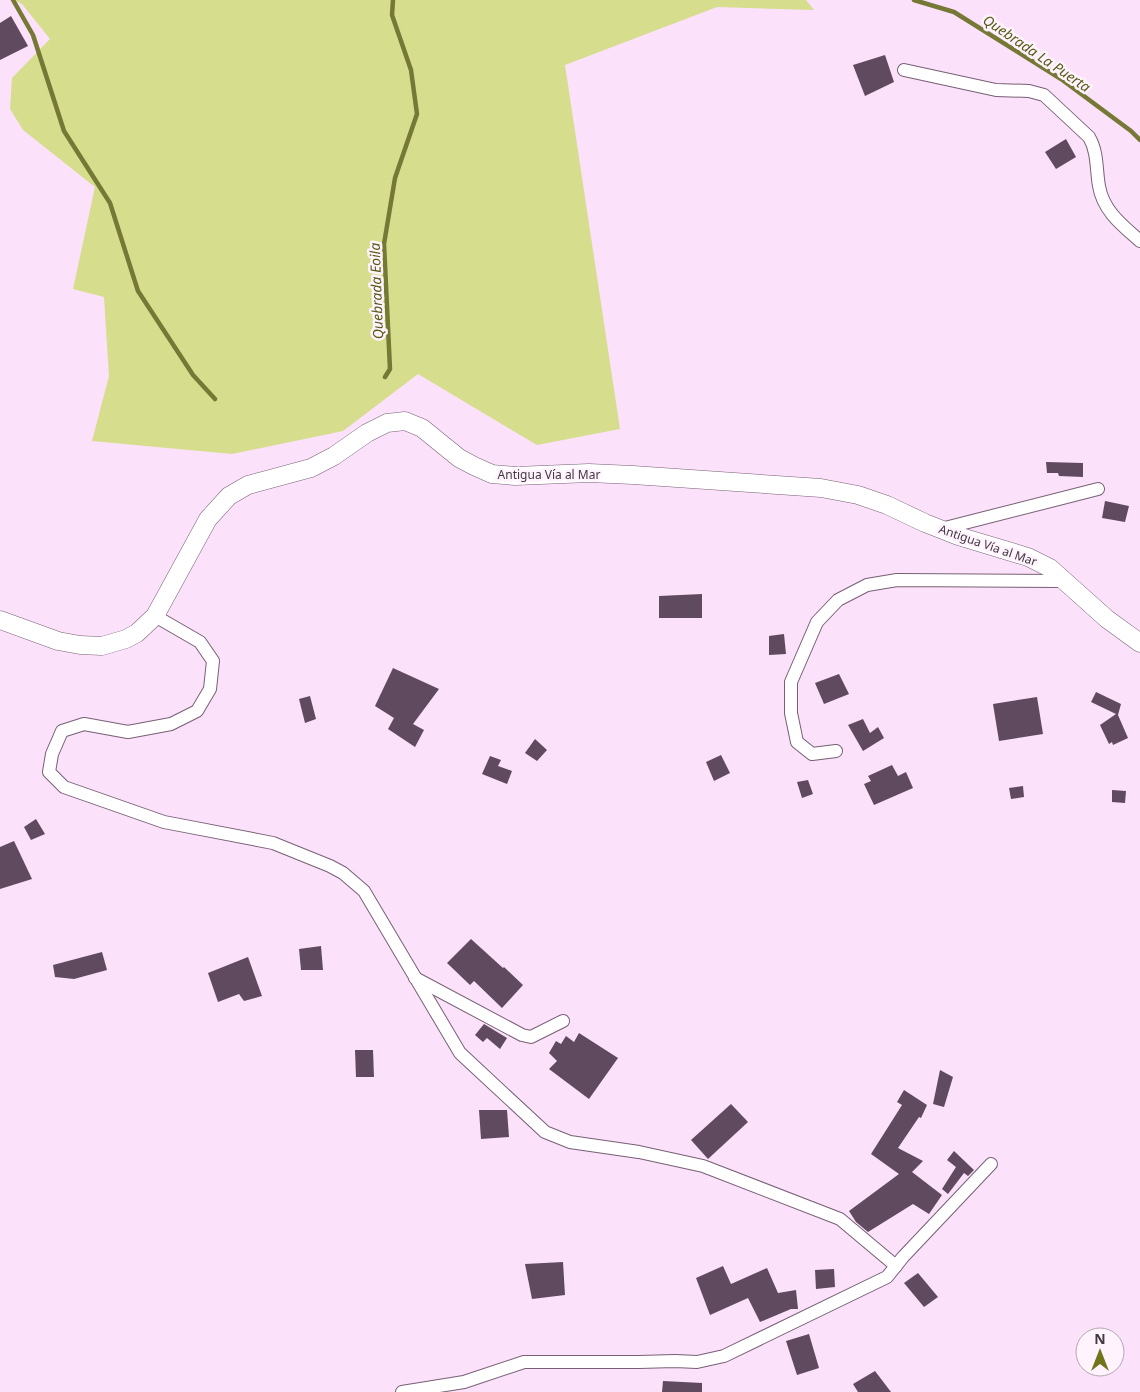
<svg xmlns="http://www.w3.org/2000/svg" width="1140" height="1392" font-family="'Noto Sans',sans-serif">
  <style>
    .green { fill: #d6dd8d }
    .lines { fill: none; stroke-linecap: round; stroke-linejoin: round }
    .stream { stroke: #767835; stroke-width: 4.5 }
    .building { fill: #604a5f }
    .street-casing { stroke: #776075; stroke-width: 14 }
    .secondary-casing { stroke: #776075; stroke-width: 19 }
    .street { stroke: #fff; stroke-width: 12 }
    .secondary { stroke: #fff; stroke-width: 18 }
    .labels { text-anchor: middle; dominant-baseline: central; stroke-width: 5; stroke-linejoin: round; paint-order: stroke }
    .street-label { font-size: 12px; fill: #423841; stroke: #fff4fe }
    .water-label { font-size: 14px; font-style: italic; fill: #565a13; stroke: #fff4fe }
  </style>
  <rect width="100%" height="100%" fill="#fbe1f9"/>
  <path class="green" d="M 14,0 L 806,0 L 814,10 L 717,7 L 565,65 L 620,429 L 537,445 L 418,374 L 343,431 L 232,454 L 92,441 L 109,376 L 104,297 L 73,289 L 95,187 L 23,130 L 10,109 L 12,78 L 50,39 L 22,4 Z"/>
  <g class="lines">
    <g class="stream">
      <path d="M 13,0 L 33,35 L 64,131 L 110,203 L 138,291 L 193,375 L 215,399"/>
      <path d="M 914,0 L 954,12 L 1061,79 L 1131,131 L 1140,140"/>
      <path d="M 385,377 L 390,369 L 384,244 L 395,178 L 417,114 L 411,70 L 392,15 L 393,0"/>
    </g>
  </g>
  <g class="building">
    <path d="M 11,16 L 28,46 L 0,60 L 0,23 Z"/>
    <path d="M 885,55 L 894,82 L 865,96 L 853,65 Z"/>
    <path d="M 1066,139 L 1076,157 L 1056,169 L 1045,152 Z"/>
    <path d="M 1046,462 L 1083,463 L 1083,477 L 1059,476 L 1058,473 L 1047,473 Z"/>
    <path d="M 1105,501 L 1129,506 L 1125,522 L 1102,518 Z"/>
    <path d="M 702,594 L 702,618 L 659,618 L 659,596 Z"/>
    <path d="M 784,634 L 786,654 L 769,655 L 769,636 Z"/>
    <path d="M 393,668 L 439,689 L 413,724 L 424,730 L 415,747 L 388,729 L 394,718 L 375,706 Z"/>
    <path d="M 839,674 L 849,694 L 824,704 L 815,683 Z"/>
    <path d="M 1096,692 L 1121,704 L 1118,715 L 1128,738 L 1113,745 L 1112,742 L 1109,744 L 1100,725 L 1116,714 L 1091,702 Z"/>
    <path d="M 310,696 L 316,719 L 305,723 L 299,699 Z"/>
    <path d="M 1037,697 L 1043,734 L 999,741 L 993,704 Z"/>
    <path d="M 863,719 L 870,733 L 878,727 L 884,738 L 863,751 L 848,725 Z"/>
    <path d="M 535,739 L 547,750 L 537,761 L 525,753 Z"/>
    <path d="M 721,755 L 730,773 L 714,781 L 706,762 Z"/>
    <path d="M 490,756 L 501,760 L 498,766 L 512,771 L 507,784 L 482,774 Z"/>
    <path d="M 892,765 L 898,776 L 906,772 L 913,788 L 874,805 L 864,784 L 871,781 L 868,776 Z"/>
    <path d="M 808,780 L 813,794 L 802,798 L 797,782 Z"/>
    <path d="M 1023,786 L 1024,797 L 1011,799 L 1009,788 Z"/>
    <path d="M 1112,790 L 1126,791 L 1125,803 L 1112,802 Z"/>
    <path d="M 36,819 L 45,834 L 31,840 L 24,827 Z"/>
    <path d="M 14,841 L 32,879 L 0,889 L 0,847 Z"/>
    <path d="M 471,939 L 503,968 L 504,967 L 523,985 L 502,1008 L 474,981 L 470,985 L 447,963 Z"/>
    <path d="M 321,946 L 323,970 L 301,970 L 299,949 Z"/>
    <path d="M 102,952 L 107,970 L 74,979 L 55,977 L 53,965 Z"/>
    <path d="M 248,957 L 262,996 L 244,1001 L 239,994 L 218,1002 L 208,973 Z"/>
    <path d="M 484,1024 L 507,1038 L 500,1049 L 487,1038 L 483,1042 L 475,1035 Z"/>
    <path d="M 579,1033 L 618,1058 L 589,1099 L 549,1069 L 557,1061 L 549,1053 L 556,1041 L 561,1044 L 566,1036 L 574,1042 Z"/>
    <path d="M 355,1050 L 373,1050 L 374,1077 L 356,1077 Z"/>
    <path d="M 940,1070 L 953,1077 L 944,1107 L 933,1104 Z"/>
    <path d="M 904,1090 L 927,1105 L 921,1118 L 919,1117 L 898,1148 L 923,1161 L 912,1172 L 942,1195 L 929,1214 L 913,1204 L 868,1232 L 856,1222 L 849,1211 L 899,1174 L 871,1154 L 902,1105 L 897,1102 Z"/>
    <path d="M 731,1104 L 748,1122 L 708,1159 L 691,1140 Z"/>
    <path d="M 479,1110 L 507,1110 L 509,1137 L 481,1139 Z"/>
    <path d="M 954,1151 L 974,1170 L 968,1176 L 964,1173 L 948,1194 L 942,1189 L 956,1167 L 947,1160 Z"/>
    <path d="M 563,1262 L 565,1295 L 532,1299 L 525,1264 Z"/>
    <path d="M 723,1266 L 731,1284 L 767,1268 L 778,1293 L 796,1290 L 798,1309 L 791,1309 L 760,1322 L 748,1298 L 710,1315 L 696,1278 Z"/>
    <path d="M 834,1269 L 835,1287 L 816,1289 L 815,1270 Z"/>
    <path d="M 918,1273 L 938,1297 L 924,1307 L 904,1283 Z"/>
    <path d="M 809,1334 L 819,1368 L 797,1375 L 786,1341 Z"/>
    <path d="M 875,1371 L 891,1392 L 858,1392 L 853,1384 Z"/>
    <path d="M 663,1381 L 702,1383 L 702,1392 L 662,1392 Z"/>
  </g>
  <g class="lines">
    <g class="street-casing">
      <g id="street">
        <path d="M 904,70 L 996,90 L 1029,91 L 1044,95 L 1089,137 C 1098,152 1096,170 1099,186 C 1103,211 1123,226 1140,241"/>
        <path d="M 941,529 L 1098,489"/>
        <path d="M 155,616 L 200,642 L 213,661 L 210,689 L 197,711 L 171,724 L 128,732 L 84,724 L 62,731 L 52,754 L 49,772 L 64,787 L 164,822 L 273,843 L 330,866 L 343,873 L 364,891 L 460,1053 L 545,1132 L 570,1142 L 639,1152 L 703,1166 L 840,1219 L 896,1266"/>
        <path d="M 836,751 L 812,754 L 797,742 L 791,713 L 791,682 L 817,622 L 838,600 L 867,585 L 897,580 L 1065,581"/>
        <path d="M 415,978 L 522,1035 L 531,1037 L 563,1021"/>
        <path d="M 402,1392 L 464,1382 L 524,1362 L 639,1362 L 675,1361 L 697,1362 L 724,1356 L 887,1277 L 903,1257 L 991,1164"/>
      </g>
    </g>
    <g class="secondary-casing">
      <path id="secondary" d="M 0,620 L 58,641 L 80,645 L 102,646 L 126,639 L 137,633 L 155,616 L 208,519 L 229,496 L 248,485 L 311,468 L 334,456 L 367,433 L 387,423 L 405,421 L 422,428 L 459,458 L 474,466 L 492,474 L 515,476 L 589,473 L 633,475 L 821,488 L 858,495 L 887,505 L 925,523 L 958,536 L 1028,557 L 1050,568 L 1107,619 L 1140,643"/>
    </g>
    <use href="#street" class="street"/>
    <use href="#secondary" class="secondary"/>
  </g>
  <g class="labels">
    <g class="street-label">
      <text x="549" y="474">Antigua Vía al Mar</text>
      <text transform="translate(988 545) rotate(19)">Antigua Vía al Mar</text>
    </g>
    <g class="water-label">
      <text transform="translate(1037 53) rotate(34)">Quebrada La Puerta</text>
      <text transform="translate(376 291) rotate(-92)">Quebrada Eoila</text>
    </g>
  </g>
  <g transform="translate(1100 1352)"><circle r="24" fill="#fff4fe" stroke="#b3a9b2"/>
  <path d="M0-4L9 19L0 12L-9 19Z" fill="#70751c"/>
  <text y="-8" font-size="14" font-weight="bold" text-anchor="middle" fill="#423841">N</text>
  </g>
</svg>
